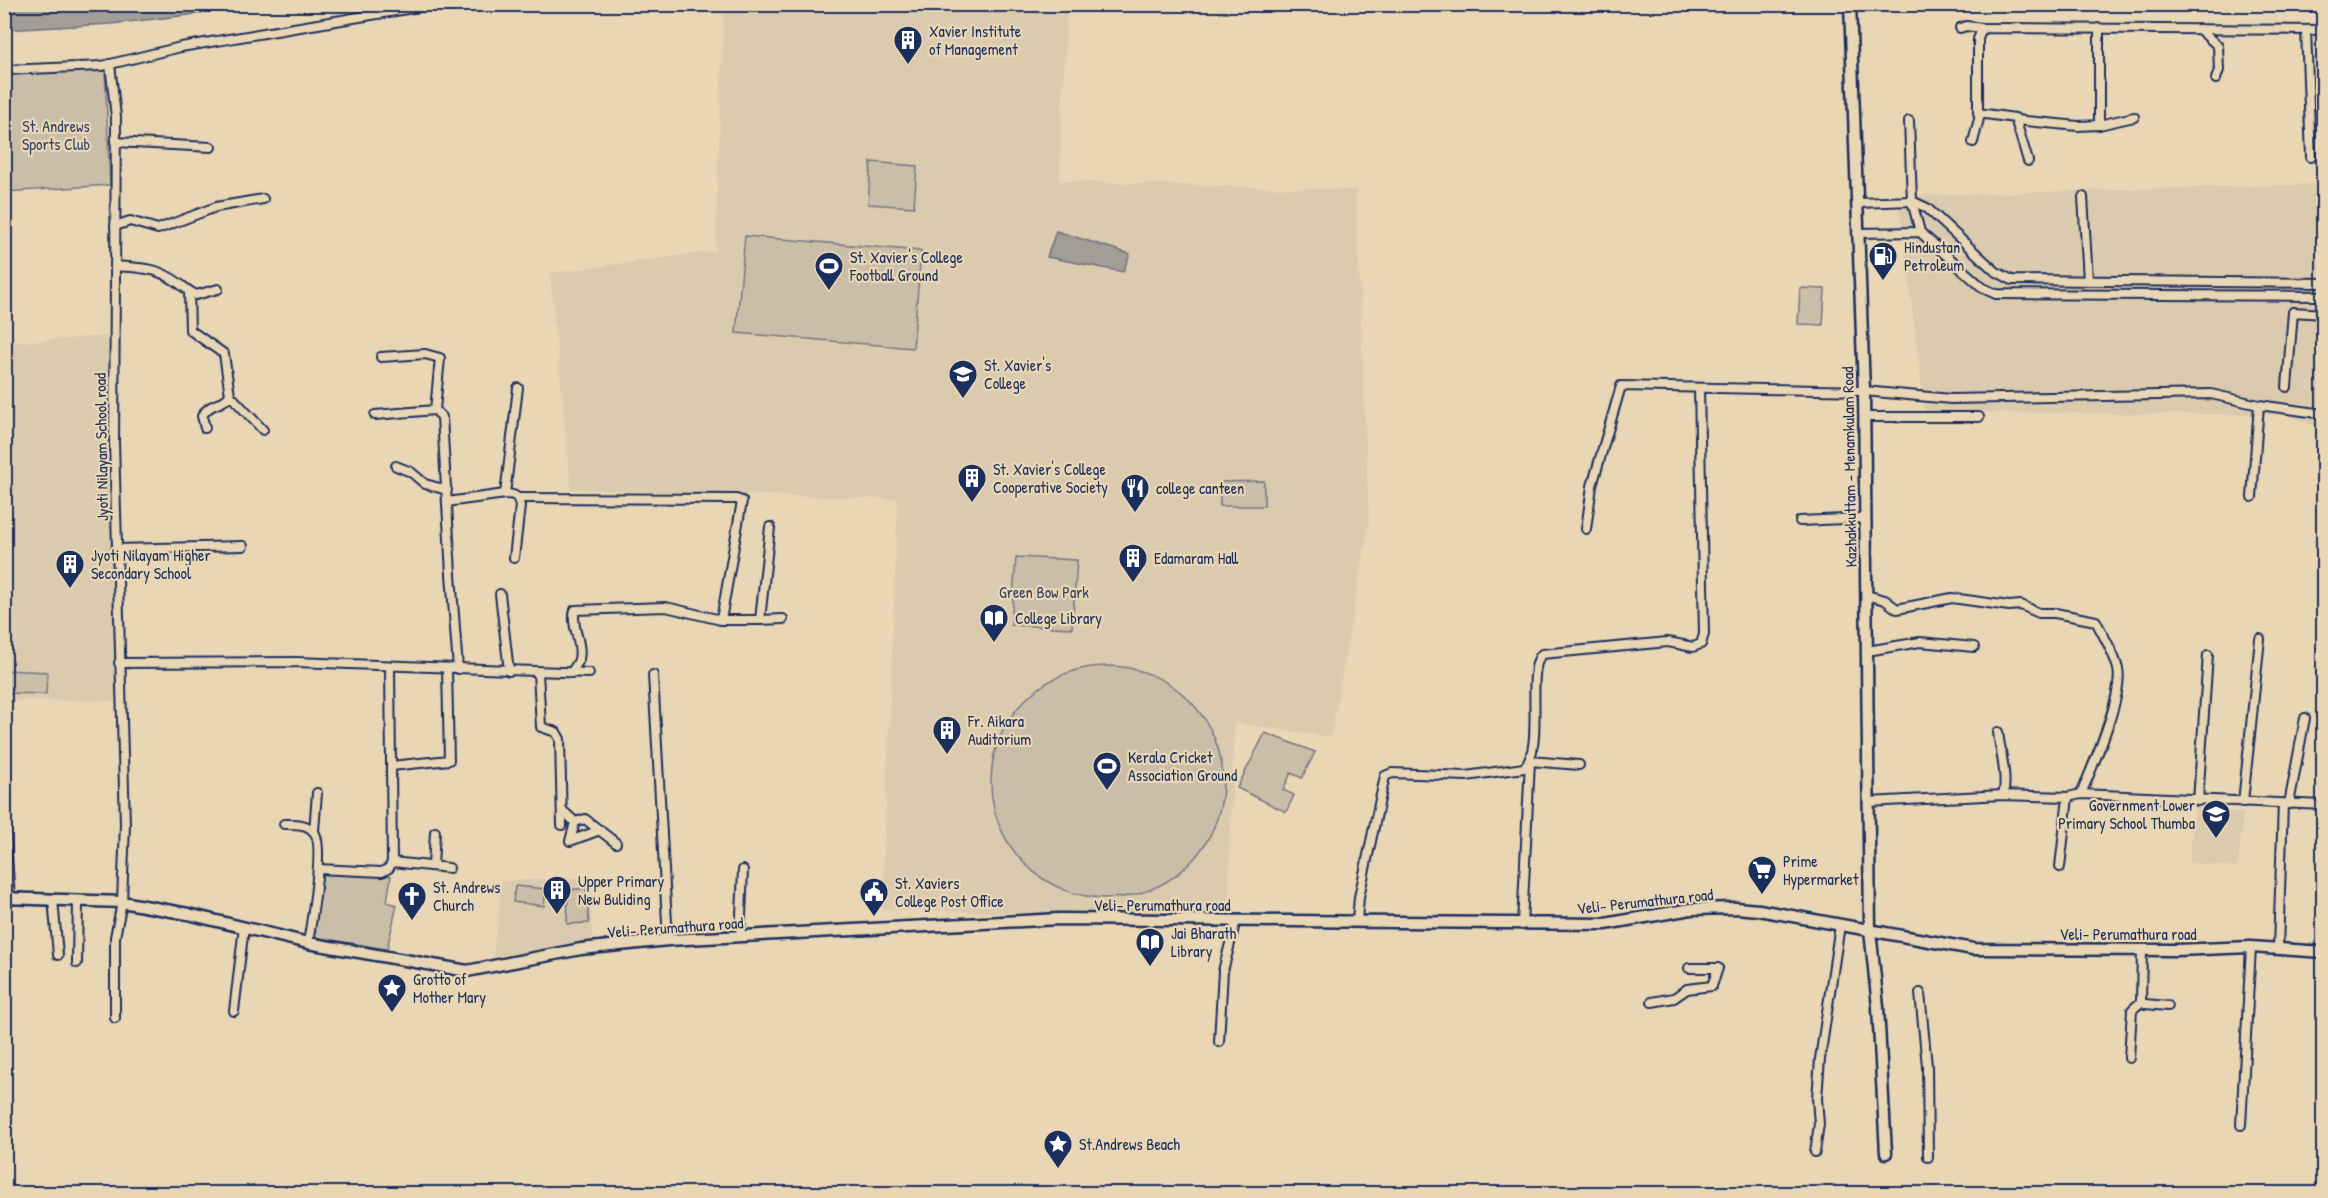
<svg xmlns="http://www.w3.org/2000/svg" width="2328" height="1198" font-family="'Patrick Hand',sans-serif">
  <style>
    .built { fill: #dacaae }
    .green { fill: #cbbea8; stroke: #737683; stroke-width: 1.5 }
    .water { fill: #a29d96; stroke: #6c7180; stroke-width: 1.5 }
    .lines { fill: none; stroke-linecap: round; stroke-linejoin: round }
    .minor-casing { stroke: #1b2f5e; stroke-width: 12 }
    .tertiary-casing { stroke: #1b2f5e; stroke-width: 15 }
    .secondary-casing { stroke: #1b2f5e; stroke-width: 15 }
    .minor { stroke: #e9d6b4; stroke-width: 8 }
    .tertiary { stroke: #e9d6b4; stroke-width: 10 }
    .secondary { stroke: #e9d6b4; stroke-width: 10 }
    .labels { text-anchor: middle; dominant-baseline: central; stroke-width: 4.5; stroke-linejoin: round; paint-order: stroke }
    .poi-label { font-size: 16px; fill: #1b2f5e; stroke: #e9d6b4; text-anchor: start }
    .park-label { font-size: 16px; fill: #354469; stroke: #e9d6b4 }
    .street-label { font-size: 16px; fill: #1b2f5e; stroke: #e9d6b4 }
  </style>
  <rect width="100%" height="100%" fill="#e9d6b4"/>
  <filter id="ink" filterUnits="userSpaceOnUse"><feTurbulence type="fractalNoise" baseFrequency=".0167" numOctaves="2"/><feDisplacementMap in="SourceGraphic" scale="12" xChannelSelector="R" yChannelSelector="G"/><feConvolveMatrix kernelMatrix="1 2 1 2 8 2 1 2 1" color-interpolation-filters="sRGB"/></filter>
  <g filter="url(#ink)">
    <g class="built">
      <path d="M 724,5 L 1067,5 L 1059,181 L 1356,190 L 1369,523 L 1331,737 L 1234,723 L 1228,919 L 882,909 L 898,499 L 571,489 L 550,273 L 715,251 Z"/>
      <path d="M 2323,184 L 2323,429 L 2287,415 L 1925,412 L 1898,196 Z"/>
      <path d="M 107,336 L 117,701 L 5,700 L 5,343 Z"/>
      <path d="M 2195,808 L 2243,813 L 2238,867 L 2189,863 Z"/>
      <path d="M 588,877 L 593,946 L 493,956 L 502,881 Z"/>
    </g>
    <g class="green">
      <path d="M 105,69 L 110,185 L 5,192 L 5,73 Z"/>
      <path d="M 871,162 L 917,166 L 914,207 L 868,204 Z"/>
      <path d="M 745,236 L 921,251 L 913,348 L 736,333 Z"/>
      <path d="M 1800,288 L 1825,289 L 1823,325 L 1798,324 Z"/>
      <path d="M 1264,481 L 1264,506 L 1220,506 L 1220,482 Z"/>
      <path d="M 1016,557 L 1077,560 L 1072,628 L 1011,625 Z"/>
      <circle cx="1107" cy="782" r="116"/>
      <path d="M 5,670 L 47,672 L 46,694 L 5,693 Z"/>
      <path d="M 1265,733 L 1315,752 L 1302,778 L 1291,773 L 1283,790 L 1294,795 L 1286,812 L 1237,788 Z"/>
      <path d="M 330,872 L 391,876 L 387,902 L 397,905 L 387,949 L 313,937 L 321,875 Z"/>
      <path d="M 515,886 L 546,889 L 544,906 L 513,902 Z"/>
      <path d="M 586,888 L 589,923 L 567,924 L 568,890 Z"/>
    </g>
    <g class="water">
      <path d="M 5,4 L 243,4 L 243,5 L 189,15 L 111,24 L 5,30 Z"/>
      <path d="M 1056,231 L 1130,254 L 1123,272 L 1047,257 Z"/>
    </g>
    <g class="lines">
      <g class="minor-casing">
        <g id="minor">
          <path d="M 1960,28 L 1966,26 L 1982,28"/>
          <path d="M 2199,29 L 2218,46 L 2219,70 L 2216,79"/>
          <path d="M 2306,30 L 2311,157"/>
          <path d="M 110,64 L 116,117 L 114,442 L 125,824 L 122,902 L 115,937 L 115,1018"/>
          <path d="M 4,70 L 102,66 L 181,47 L 437,4"/>
          <path d="M 2016,120 L 2078,126 L 2099,125 L 2099,28"/>
          <path d="M 1909,121 L 1912,201 L 1920,232"/>
          <path d="M 2099,125 L 2134,117"/>
          <path d="M 115,142 L 211,147"/>
          <path d="M 1973,142 L 1980,115"/>
          <path d="M 2028,161 L 2015,118 L 1978,113 L 1978,39 L 1982,28 L 2324,30"/>
          <path d="M 2083,197 L 2088,280"/>
          <path d="M 1858,203 L 1912,201 L 1927,208 L 1995,271 L 2012,280 L 2324,283"/>
          <path d="M 115,226 L 130,221 L 158,229 L 216,207 L 263,199"/>
          <path d="M 1857,233 L 1920,232 L 1983,288 L 1996,294 L 2324,296"/>
          <path d="M 115,266 C 150,268 161,268 189,291 L 190,330 L 224,354 L 230,395 L 263,430"/>
          <path d="M 189,291 L 196,295 L 218,289"/>
          <path d="M 381,357 L 425,354 L 440,358 L 435,410"/>
          <path d="M 2287,387 L 2293,312 L 2324,314"/>
          <path d="M 375,415 L 435,410 L 442,417 L 451,574 L 458,669"/>
          <path d="M 1864,417 L 1979,417"/>
          <path d="M 205,428 L 202,416 C 212,400 220,408 230,395"/>
          <path d="M 396,466 L 411,472 L 425,484 L 447,490"/>
          <path d="M 505,494 L 518,388"/>
          <path d="M 2252,497 L 2259,405"/>
          <path d="M 518,498 L 736,499 L 742,501 L 721,620"/>
          <path d="M 447,502 L 505,494 C 515,494 518,496 520,506 L 514,558"/>
          <path d="M 1800,521 L 1865,518"/>
          <path d="M 1586,529 L 1592,486 L 1621,386 L 1864,391 L 1951,399 L 2211,394 L 2259,405 L 2324,414"/>
          <path d="M 116,549 L 243,546"/>
          <path d="M 500,594 L 509,671"/>
          <path d="M 1866,595 L 1885,600 L 1897,609 L 1952,598 L 2009,606 L 2021,605 L 2039,613 L 2055,613 L 2096,621 C 2103,636 2114,652 2118,669 C 2124,695 2092,768 2081,794"/>
          <path d="M 760,620 L 783,619"/>
          <path d="M 1867,651 L 1920,642 L 1974,647"/>
          <path d="M 119,663 L 296,662 L 589,673"/>
          <path d="M 538,672 L 541,727 L 556,732 L 560,739 L 562,825"/>
          <path d="M 571,673 C 573,669 578,664 579,659 C 583,643 570,625 575,610 L 666,607 L 721,620 L 760,620 L 770,527"/>
          <path d="M 653,675 L 668,940"/>
          <path d="M 1998,732 C 2000,751 2008,778 2003,795"/>
          <path d="M 391,766 L 449,760 L 447,669"/>
          <path d="M 2198,801 L 2208,655"/>
          <path d="M 1868,802 L 2003,795 L 2068,797 L 2081,794 L 2324,805"/>
          <path d="M 2243,802 L 2260,639"/>
          <path d="M 2289,804 L 2305,718"/>
          <path d="M 562,810 L 575,822 L 585,819 L 616,843"/>
          <path d="M 4,813 L 10,898"/>
          <path d="M 575,822 L 570,841 L 600,830"/>
          <path d="M 284,824 C 294,824 307,823 314,832 C 325,844 311,924 308,943"/>
          <path d="M 314,831 L 317,793"/>
          <path d="M 392,862 L 449,868"/>
          <path d="M 433,866 L 435,832"/>
          <path d="M 2060,867 L 2068,797"/>
          <path d="M 318,869 L 382,872 L 389,868 L 392,862 L 390,667"/>
          <path d="M 53,899 L 58,955"/>
          <path d="M 1357,921 L 1359,897 L 1385,776 L 1392,773 L 1466,776 L 1524,768 C 1545,748 1525,669 1542,654 L 1668,642 L 1693,647 L 1701,644 L 1704,634 L 1699,388"/>
          <path d="M 1522,925 L 1530,761 L 1579,765"/>
          <path d="M 740,937 L 743,870"/>
          <path d="M 2278,948 L 2283,804"/>
          <path d="M 2142,949 L 2141,1002 L 2145,1004 L 2168,1006"/>
          <path d="M 77,963 L 78,900"/>
          <path d="M 1920,993 L 1927,1066 L 1928,1157"/>
          <path d="M 1652,1002 L 1674,998 L 1687,989 L 1712,986 L 1718,968 L 1689,968"/>
          <path d="M 234,1011 L 244,927"/>
          <path d="M 1219,1042 L 1223,971 L 1236,920"/>
          <path d="M 2129,1058 L 2132,1010 L 2141,1002"/>
          <path d="M 2241,1125 L 2251,947"/>
          <path d="M 1815,1152 L 1819,1124 L 1817,1098 L 1820,1059 L 1840,925"/>
        </g>
      </g>
      <g class="tertiary-casing">
        <path id="tertiary" d="M 1870,930 L 1878,1007 L 1886,1153"/>
      </g>
      <g class="secondary-casing">
        <g id="secondary">
          <path d="M 1850,4 L 1864,391 L 1870,930"/>
          <path d="M 4,898 L 122,902 L 188,914 L 308,943 L 467,971 L 581,949 L 668,940 L 1059,919 L 1605,924 L 1691,909 L 1736,908 L 1759,910 L 1973,949 L 2176,950 L 2251,947 L 2324,952"/>
        </g>
      </g>
      <use href="#minor" class="minor"/>
      <use href="#tertiary" class="tertiary"/>
      <use href="#secondary" class="secondary"/>
    </g>
  </g>
  <defs>
    <g id="building-pin" transform="scale(1.5)"><path d="M0 17L-7.5 6A9.5 9.5 0 1 1 7.5 6Z" fill="#1b2f5e" stroke="#e9d6b4"/><path d="M-4-6H4V6H1V3H-1V6H-4ZM-2.5-4.3h1.7v1.8h-1.7ZM.8-4.3h1.7v1.8H.8ZM-2.5-1h1.7V.8h-1.7ZM.8-1h1.7V.8H.8Z" fill="#fff"/></g>
    <g id="fuel-pin" transform="scale(1.5)"><path d="M0 17L-7.5 6A9.5 9.5 0 1 1 7.5 6Z" fill="#1b2f5e" stroke="#e9d6b4"/><path d="M-5.5-6h7V0h2V4h1.3V-2.5L3-4.5l.8-.8L6-3V5H2.5V1h-1V6h-7ZM-4.2-4.7v3.2H.2V-4.7Z" fill="#fff"/></g>
    <g id="stadium-pin" transform="scale(1.5)"><path d="M0 17L-7.5 6A9.5 9.5 0 1 1 7.5 6Z" fill="#1b2f5e" stroke="#e9d6b4"/><path d="M0-5a6.5 5 0 1 0 0 10a6.5 5 0 1 0 0-10ZM-3.5-1.8h7v3.6h-7Z" fill="#fff"/></g>
    <g id="university-pin" transform="scale(1.5)"><path d="M0 17L-7.5 6A9.5 9.5 0 1 1 7.5 6Z" fill="#1b2f5e" stroke="#e9d6b4"/><path d="M0-5L7-2L0 1L-7-2ZM-4 1L0 2.5L4 1V4Q0 6-4 4Z" fill="#fff"/></g>
    <g id="restaurant-pin" transform="scale(1.5)"><path d="M0 17L-7.5 6A9.5 9.5 0 1 1 7.5 6Z" fill="#1b2f5e" stroke="#e9d6b4"/><path d="M-5-6h1v4h1v-4h1v4h1v-4h1v5L-1.5 .5V6h-2V.5L-5-1ZM5-6V6H3V1.5H1.5Q1.5-4 5-6Z" fill="#fff"/></g>
    <g id="library-pin" transform="scale(1.5)"><path d="M0 17L-7.5 6A9.5 9.5 0 1 1 7.5 6Z" fill="#1b2f5e" stroke="#e9d6b4"/><path d="M-6-4Q-3-5.5-.7-3.5V5Q-3 3-6 4ZM6-4Q3-5.5 .7-3.5V5Q3 3 6 4Z" fill="#fff"/></g>
    <g id="school-pin" transform="scale(1.5)"><path d="M0 17L-7.5 6A9.5 9.5 0 1 1 7.5 6Z" fill="#1b2f5e" stroke="#e9d6b4"/><path d="M0-5L7-2L0 1L-7-2ZM-4 1L0 2.5L4 1V4Q0 6-4 4Z" fill="#fff"/></g>
    <g id="supermarket-pin" transform="scale(1.5)"><path d="M0 17L-7.5 6A9.5 9.5 0 1 1 7.5 6Z" fill="#1b2f5e" stroke="#e9d6b4"/><path d="M-6-5.5h2.5l.6 2H6L4.5 2H-2.5L-4.4-4H-6ZM-1.5 3.2a1.3 1.3 0 1 0 .1 0ZM3 3.2a1.3 1.3 0 1 0 .1 0Z" fill="#fff"/></g>
    <g id="civic-pin" transform="scale(1.5)"><path d="M0 17L-7.5 6A9.5 9.5 0 1 1 7.5 6Z" fill="#1b2f5e" stroke="#e9d6b4"/><path d="M-.6-6.5H3V-4.5H.6V-3L4-1V1h2V6H-6V1h2V-1L-.6-3ZM-1.2 2.5V6h2.4V2.5Z" fill="#fff"/></g>
    <g id="church-pin" transform="scale(1.5)"><path d="M0 17L-7.5 6A9.5 9.5 0 1 1 7.5 6Z" fill="#1b2f5e" stroke="#e9d6b4"/><path d="M-1.2-6h2.4v3.5h3.3v2.4h-3.3V6h-2.4V-.1h-3.3v-2.4h3.3Z" fill="#fff"/></g>
    <g id="sight-pin" transform="scale(1.5)"><path d="M0 17L-7.5 6A9.5 9.5 0 1 1 7.5 6Z" fill="#1b2f5e" stroke="#e9d6b4"/><path d="M0-6L1.8-2.2L6-1.7L2.9 1.2L3.7 5.4L0 3.3L-3.7 5.4L-2.9 1.2L-6-1.7L-1.8-2.2Z" fill="#fff"/></g>
  </defs>
  <g fill-rule="evenodd">
    <use href="#building-pin" x="908" y="40"/>
    <use href="#fuel-pin" x="1883" y="256"/>
    <use href="#stadium-pin" x="829" y="266"/>
    <use href="#university-pin" x="963" y="374"/>
    <use href="#building-pin" x="972" y="478"/>
    <use href="#restaurant-pin" x="1135" y="488"/>
    <use href="#building-pin" x="1133" y="558"/>
    <use href="#building-pin" x="70" y="564"/>
    <use href="#library-pin" x="994" y="618"/>
    <use href="#building-pin" x="947" y="730"/>
    <use href="#stadium-pin" x="1107" y="766"/>
    <use href="#school-pin" x="2216" y="814"/>
    <use href="#supermarket-pin" x="1762" y="870"/>
    <use href="#building-pin" x="557" y="890"/>
    <use href="#civic-pin" x="874" y="892"/>
    <use href="#church-pin" x="412" y="896"/>
    <use href="#library-pin" x="1150" y="942"/>
    <use href="#sight-pin" x="392" y="988"/>
    <use href="#sight-pin" x="1058" y="1144"/>
  </g>
  <g class="labels">
    <g class="poi-label">
      <text x="929" y="31">Xavier Institute<tspan x="929" dy="18">of Management</tspan></text>
      <text x="1904" y="247">Hindustan<tspan x="1904" dy="18">Petroleum</tspan></text>
      <text x="850" y="257">St. Xavier's College<tspan x="850" dy="18">Football Ground</tspan></text>
      <text x="984" y="365">St. Xavier's<tspan x="984" dy="18">College</tspan></text>
      <text x="993" y="469">St. Xavier's College<tspan x="993" dy="18">Cooperative Society</tspan></text>
      <text x="1156" y="488">college canteen</text>
      <text x="91" y="555">Jyoti Nilayam Higher<tspan x="91" dy="18">Secondary School</tspan></text>
      <text x="1154" y="558">Edamaram Hall</text>
      <text x="1015" y="618">College Library</text>
      <text x="968" y="721">Fr. Aikara<tspan x="968" dy="18">Auditorium</tspan></text>
      <text x="1128" y="757">Kerala Cricket<tspan x="1128" dy="18">Association Ground</tspan></text>
      <text x="2195" y="805" text-anchor="end">Government Lower<tspan x="2195" dy="18">Primary School Thumba</tspan></text>
      <text x="1783" y="861">Prime<tspan x="1783" dy="18">Hypermarket</tspan></text>
      <text x="578" y="881">Upper Primary<tspan x="578" dy="18">New Buliding</tspan></text>
      <text x="895" y="883">St. Xaviers<tspan x="895" dy="18">College Post Office</tspan></text>
      <text x="433" y="887">St. Andrews<tspan x="433" dy="18">Church</tspan></text>
      <text x="1171" y="933">Jai Bharath<tspan x="1171" dy="18">Library</tspan></text>
      <text x="413" y="979">Grotto of<tspan x="413" dy="18">Mother Mary</tspan></text>
      <text x="1079" y="1144">St.Andrews Beach</text>
    </g>
    <g class="park-label">
      <text x="56" y="126">St. Andrews<tspan x="56" dy="18">Sports Club</tspan></text>
      <text x="1044" y="592">Green Bow Park</text>
    </g>
    <g class="street-label">
      <text transform="translate(101 447) rotate(-91)">Jyoti Nilayam School road</text>
      <text transform="translate(1849 467) rotate(-91)">Kazhakkuttam - Menamkulam Road</text>
      <text transform="translate(1645 901) rotate(-6)">Veli- Perumathura road</text>
      <text x="1162" y="905">Veli- Perumathura road</text>
      <text transform="translate(675 927) rotate(-4)">Veli- Perumathura road</text>
      <text x="2128" y="934">Veli- Perumathura road</text>
    </g>
  </g>
  <rect width="2328" height="1198" fill="none" stroke="#e9d6b4" stroke-width="24"/>
  <rect x="12" y="12" width="2304" height="1174" fill="none" stroke="#1b2f5e" stroke-width="2" filter="url(#ink)"/>
</svg>
